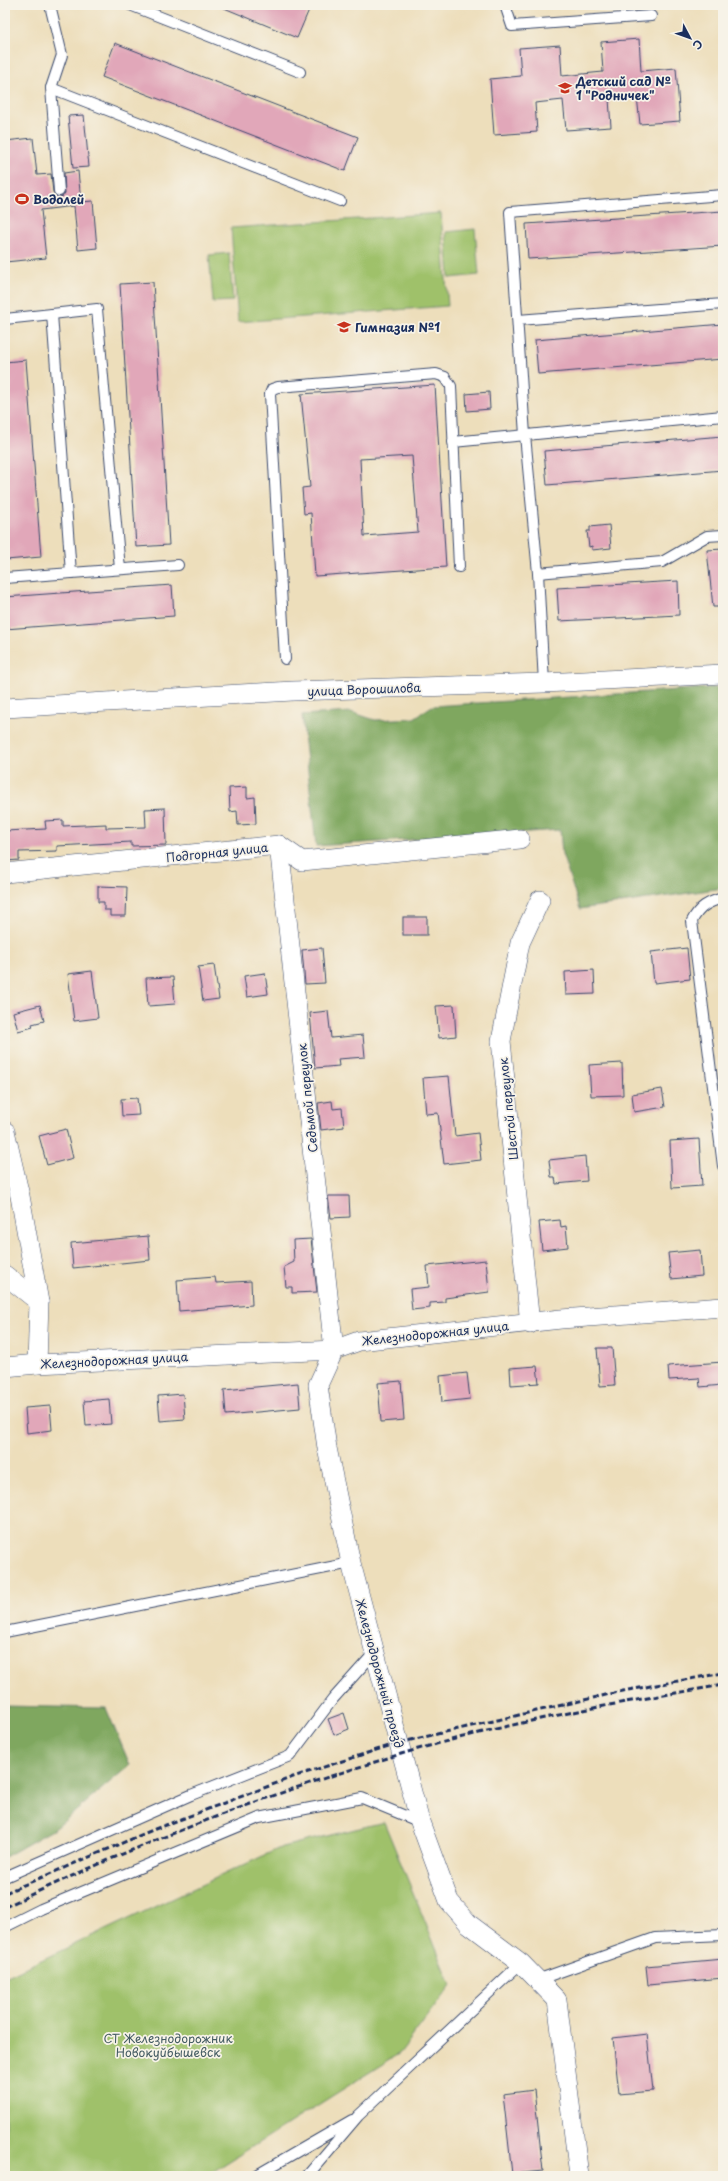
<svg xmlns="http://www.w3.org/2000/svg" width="728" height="2181" font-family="'Playpen Sans',sans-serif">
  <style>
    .green { fill: #9fc16a; stroke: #5d7864 }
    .forest { fill: #7fa75e; stroke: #4d6b5e }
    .building { fill: #e1a7b9; fill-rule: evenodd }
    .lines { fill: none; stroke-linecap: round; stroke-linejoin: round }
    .lane-casing { stroke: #3a496c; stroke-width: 12 }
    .street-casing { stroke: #3a496c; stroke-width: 20 }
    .lane { stroke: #fff; stroke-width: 10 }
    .street { stroke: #fff; stroke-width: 19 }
    .rail { stroke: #1b2f5e; stroke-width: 3; stroke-dasharray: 6 3; stroke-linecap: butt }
    .labels { text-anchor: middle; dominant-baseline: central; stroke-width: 3.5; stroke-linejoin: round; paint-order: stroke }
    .poi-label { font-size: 12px; font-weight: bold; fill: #1b2f5e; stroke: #f7f3e8; text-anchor: start }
    .street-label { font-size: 12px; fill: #1b2f5e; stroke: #f7f3e8 }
    .park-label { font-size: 12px; fill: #435b62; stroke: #f7f3e8 }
  </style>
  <rect width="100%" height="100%" fill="#f7f3e8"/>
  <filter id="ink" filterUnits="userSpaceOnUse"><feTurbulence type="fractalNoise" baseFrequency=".025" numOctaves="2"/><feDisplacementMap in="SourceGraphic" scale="8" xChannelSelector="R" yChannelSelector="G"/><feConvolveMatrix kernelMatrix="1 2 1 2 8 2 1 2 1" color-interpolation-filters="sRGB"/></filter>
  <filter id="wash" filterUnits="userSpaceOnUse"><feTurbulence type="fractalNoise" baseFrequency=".012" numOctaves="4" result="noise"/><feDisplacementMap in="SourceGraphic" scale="16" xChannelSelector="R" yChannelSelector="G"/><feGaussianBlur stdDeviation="0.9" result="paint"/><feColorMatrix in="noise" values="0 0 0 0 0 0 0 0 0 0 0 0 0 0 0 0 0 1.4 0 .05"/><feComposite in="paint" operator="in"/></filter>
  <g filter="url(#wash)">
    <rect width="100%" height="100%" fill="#eddebb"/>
    <g class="green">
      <path d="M 441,213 L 448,306 L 238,322 L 231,228 Z"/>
      <path d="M 475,229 L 479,275 L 449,278 L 446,232 Z"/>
      <path d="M 229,253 L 233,301 L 213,302 L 209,255 Z"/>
      <path d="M 384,1822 L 451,1985 L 400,2053 L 206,2176 L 5,2176 L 5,1977 L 282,1847 Z"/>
    </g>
    <g class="forest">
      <path d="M 723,687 L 723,888 L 580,909 L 562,854 L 560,830 L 316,846 L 302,715 L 351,712 L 375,720 L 414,718 L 432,706 Z"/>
      <path d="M 5,1706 L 106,1708 L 130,1765 L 56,1828 L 5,1857 Z"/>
    </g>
    <g id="blocks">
      <g class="building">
        <path d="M 217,5 L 311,5 L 297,38 Z"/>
        <path d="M 639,39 L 641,71 L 676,68 L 680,121 L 640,124 L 637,96 L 609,99 L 611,127 L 566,130 L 563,100 L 535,103 L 537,132 L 494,135 L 490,79 L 521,76 L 519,48 L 560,45 L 562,76 L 603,72 L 601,42 Z"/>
        <path d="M 115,43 L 358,137 L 345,171 L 102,77 Z"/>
        <path d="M 84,115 L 89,167 L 73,168 L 68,116 Z"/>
        <path d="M 33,138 L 37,175 L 51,174 L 53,192 L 56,197 L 62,197 L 65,193 L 64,173 L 78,171 L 81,202 L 93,201 L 97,248 L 78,250 L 74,206 L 41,210 L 46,258 L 5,262 L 5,141 Z"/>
        <path d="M 723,211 L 723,246 L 528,259 L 526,224 Z"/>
        <path d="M 153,282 L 169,545 L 136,547 L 120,284 Z"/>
        <path d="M 723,324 L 723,359 L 538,374 L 535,340 Z"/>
        <path d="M 26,360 L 41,557 L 6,560 L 5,362 Z"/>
        <path d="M 435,385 L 446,567 L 315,576 L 311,513 L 304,514 L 302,488 L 310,487 L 301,394 ZM 412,456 L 418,532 L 364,536 L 360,459 Z"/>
        <path d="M 489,392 L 490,409 L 467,411 L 466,394 Z"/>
        <path d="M 723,436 L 723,470 L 547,485 L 544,451 Z"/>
        <path d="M 609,525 L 611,548 L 592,550 L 592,546 L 589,547 L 587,531 L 590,531 L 590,527 Z"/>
        <path d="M 723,549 L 723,607 L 713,607 L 707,550 Z"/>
        <path d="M 678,581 L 679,615 L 559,621 L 557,588 Z"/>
        <path d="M 172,585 L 174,616 L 5,629 L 5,597 Z"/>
        <path d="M 247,787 L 247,798 L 255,797 L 256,824 L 238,825 L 237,811 L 230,812 L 229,788 Z"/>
        <path d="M 165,808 L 166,845 L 131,846 L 131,842 L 57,846 L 57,851 L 19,852 L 19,860 L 5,861 L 5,831 L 46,829 L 45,821 L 63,820 L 63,826 L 106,824 L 106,828 L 146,827 L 145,809 Z"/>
        <path d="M 98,886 L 127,887 L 126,916 L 110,916 L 110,910 L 104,910 L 104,902 L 98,902 Z"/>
        <rect x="403" y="917" width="24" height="18"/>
        <path d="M 322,948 L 325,983 L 305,984 L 302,950 Z"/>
        <path d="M 687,948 L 690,979 L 654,983 L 651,952 Z"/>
        <path d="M 214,965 L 219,999 L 203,1001 L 198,967 Z"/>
        <path d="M 594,970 L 595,994 L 566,995 L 565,972 Z"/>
        <path d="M 92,971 L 98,1018 L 74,1021 L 68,974 Z"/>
        <path d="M 265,973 L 268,994 L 247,997 L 244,976 Z"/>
        <path d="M 173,977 L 175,1004 L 148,1006 L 146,978 Z"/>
        <path d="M 40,1005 L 44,1021 L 32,1024 L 33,1027 L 18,1031 L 13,1012 Z"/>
        <path d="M 454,1005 L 456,1036 L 439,1038 L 436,1006 Z"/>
        <path d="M 328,1011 L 331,1038 L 363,1035 L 365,1057 L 338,1059 L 339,1066 L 315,1068 L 310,1013 Z"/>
        <path d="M 622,1063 L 623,1095 L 591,1096 L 589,1065 Z"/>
        <path d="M 449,1076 L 455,1136 L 478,1133 L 481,1160 L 444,1164 L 438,1113 L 426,1114 L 423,1078 Z"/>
        <path d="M 662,1089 L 665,1107 L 634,1112 L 632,1094 Z"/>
        <path d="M 137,1098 L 139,1115 L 122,1116 L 121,1099 Z"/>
        <path d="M 332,1101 L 333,1109 L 342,1108 L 344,1127 L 321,1130 L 318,1103 Z"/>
        <path d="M 66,1129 L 73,1158 L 47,1165 L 39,1136 Z"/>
        <path d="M 699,1139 L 702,1186 L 672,1188 L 670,1141 Z"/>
        <path d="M 585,1156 L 587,1181 L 556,1184 L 555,1177 L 551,1177 L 549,1160 Z"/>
        <path d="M 328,1196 L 349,1196 L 350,1217 L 331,1218 Z"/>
        <path d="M 560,1220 L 561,1227 L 566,1226 L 568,1247 L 542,1250 L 539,1222 Z"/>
        <path d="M 148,1236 L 150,1260 L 73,1268 L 71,1243 Z"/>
        <path d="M 311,1239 L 317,1292 L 292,1293 L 292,1287 L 286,1287 L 284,1267 L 294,1262 L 293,1240 Z"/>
        <path d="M 700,1250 L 702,1276 L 671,1279 L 668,1253 Z"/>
        <path d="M 486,1260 L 489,1292 L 445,1298 L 445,1302 L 430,1303 L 430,1308 L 412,1310 L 410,1289 L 429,1287 L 427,1266 Z"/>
        <path d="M 215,1277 L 216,1283 L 251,1281 L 252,1305 L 179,1311 L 177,1280 Z"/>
        <path d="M 597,1348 L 612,1348 L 615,1385 L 600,1386 Z"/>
        <path d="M 723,1362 L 723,1385 L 700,1387 L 699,1378 L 669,1380 L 668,1366 Z"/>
        <path d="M 537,1366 L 539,1383 L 511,1385 L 510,1368 Z"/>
        <path d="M 467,1373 L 470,1399 L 442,1402 L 440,1376 Z"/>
        <path d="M 401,1381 L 404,1420 L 381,1422 L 378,1383 Z"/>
        <path d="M 298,1383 L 300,1408 L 226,1415 L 224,1390 Z"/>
        <path d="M 183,1394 L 185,1419 L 160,1421 L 158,1396 Z"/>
        <path d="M 109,1399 L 111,1424 L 86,1426 L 84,1401 Z"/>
        <path d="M 50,1406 L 52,1430 L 27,1433 L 25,1408 Z"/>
        <path d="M 344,1713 L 349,1729 L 334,1735 L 328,1719 Z"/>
        <path d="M 723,1959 L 723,1978 L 648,1985 L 646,1966 Z"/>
        <path d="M 647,2034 L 653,2091 L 619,2094 L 613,2038 Z"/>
        <path d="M 534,2090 L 543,2171 L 512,2174 L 503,2094 Z"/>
      </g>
    </g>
  </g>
  <g filter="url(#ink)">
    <use href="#blocks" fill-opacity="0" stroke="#3a496c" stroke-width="1"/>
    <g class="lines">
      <g class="lane-casing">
        <g id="lane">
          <path d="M 50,5 L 62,55 L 51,88 L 59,191"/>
          <path d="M 130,5 L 300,72"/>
          <path d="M 505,5 L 512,26 L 651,16"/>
          <path d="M 51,88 L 340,201"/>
          <path d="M 52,314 L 97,309 L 120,569"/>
          <path d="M 5,319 L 52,314 L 71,573"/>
          <path d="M 518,320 L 723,304"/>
          <path d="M 453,442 L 723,416"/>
          <path d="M 538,573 L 662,562 L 707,536 L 723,535"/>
          <path d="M 5,578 L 178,565"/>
          <path d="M 285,659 L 270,394 L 272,389 L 278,387 L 436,374 L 445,377 L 451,386 L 459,567"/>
          <path d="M 544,683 L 538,573 L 525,435 L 510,212 L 723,195"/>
          <path d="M 723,898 C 708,902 699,907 692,921 L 723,1166"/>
          <path d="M 5,1632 L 351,1563"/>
          <path d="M 5,1877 L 191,1795 L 290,1756 L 333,1699 L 375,1652"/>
          <path d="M 5,1927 L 41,1909 L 259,1818 L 362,1798 L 420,1822"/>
          <path d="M 537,1980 L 655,1938 L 723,1935"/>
          <path d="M 255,2176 L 352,2120"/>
          <path d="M 307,2176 L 358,2116 L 521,1963"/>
        </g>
      </g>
      <g class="street-casing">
        <g id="street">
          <path d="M 5,708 L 293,691 L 544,683 L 723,674"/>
          <path d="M 279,845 L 334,1350 L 318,1385 L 327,1448 L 351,1563 L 420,1822 L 449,1901 L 469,1924 L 521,1963 L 557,2000 L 579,2176"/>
          <path d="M 5,873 L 279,845 L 302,861 L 520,839"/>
          <path d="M 5,1131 L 20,1196 L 39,1302 L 37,1364"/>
          <path d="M 5,1275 L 39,1302"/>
          <path d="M 530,1324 L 501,1041 L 520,943 L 540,900"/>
          <path d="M 5,1367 L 37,1364 L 334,1350 L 359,1341 L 561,1319 L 723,1307"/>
        </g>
      </g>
      <use href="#lane" class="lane"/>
      <use href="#street" class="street"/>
      <g class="rail">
        <path d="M 5,1893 L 155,1829 L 293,1777 L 398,1743 L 623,1691 L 723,1673"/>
        <path d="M 5,1907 C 132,1846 265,1795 401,1754 C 506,1723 615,1703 723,1685"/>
      </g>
    </g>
  </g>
  <defs>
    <g id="school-bare" transform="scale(1.08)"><path d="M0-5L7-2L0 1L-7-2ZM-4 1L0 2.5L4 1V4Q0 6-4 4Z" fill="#c8321e" stroke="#f7f3e8" stroke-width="2.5" paint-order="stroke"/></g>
    <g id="stadium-bare" transform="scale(1.08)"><path d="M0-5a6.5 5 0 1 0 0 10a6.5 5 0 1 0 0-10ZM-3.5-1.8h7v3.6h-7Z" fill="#c8321e" stroke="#f7f3e8" stroke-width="2.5" paint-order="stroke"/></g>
  </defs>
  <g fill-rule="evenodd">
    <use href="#school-bare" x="565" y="88"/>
    <use href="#stadium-bare" x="22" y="199"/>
    <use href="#school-bare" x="344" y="327"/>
  </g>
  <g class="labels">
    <g class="poi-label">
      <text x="576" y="81">Детский сад №<tspan x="576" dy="14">1 "Родничек"</tspan></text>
      <text x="33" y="199">Водолей</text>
      <text x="355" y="327">Гимназия №1</text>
    </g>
    <g class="street-label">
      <text transform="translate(364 689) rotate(-2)">улица Ворошилова</text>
      <text transform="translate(217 852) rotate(-6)">Подгорная улица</text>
      <text transform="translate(307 1098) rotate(-96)">Седьмой переулок</text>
      <text transform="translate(508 1109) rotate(-96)">Шестой переулок</text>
      <text transform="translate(435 1333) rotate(-6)">Железнодорожная улица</text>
      <text transform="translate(114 1360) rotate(-3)">Железнодорожная улица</text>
      <text transform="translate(380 1673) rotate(75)">Железнодорожный проезд</text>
    </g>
    <g class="park-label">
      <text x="168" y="2038">СТ Железнодорожник<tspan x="168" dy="14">Новокуйбышевск</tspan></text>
    </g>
  </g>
  <rect width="728" height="2181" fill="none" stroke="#f7f3e8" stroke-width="20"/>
  <g transform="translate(690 38) rotate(131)" stroke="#f7f3e8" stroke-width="3" paint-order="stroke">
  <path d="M0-3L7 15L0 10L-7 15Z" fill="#1b2f5e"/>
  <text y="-6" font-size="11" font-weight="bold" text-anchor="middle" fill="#1b2f5e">С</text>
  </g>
</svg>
